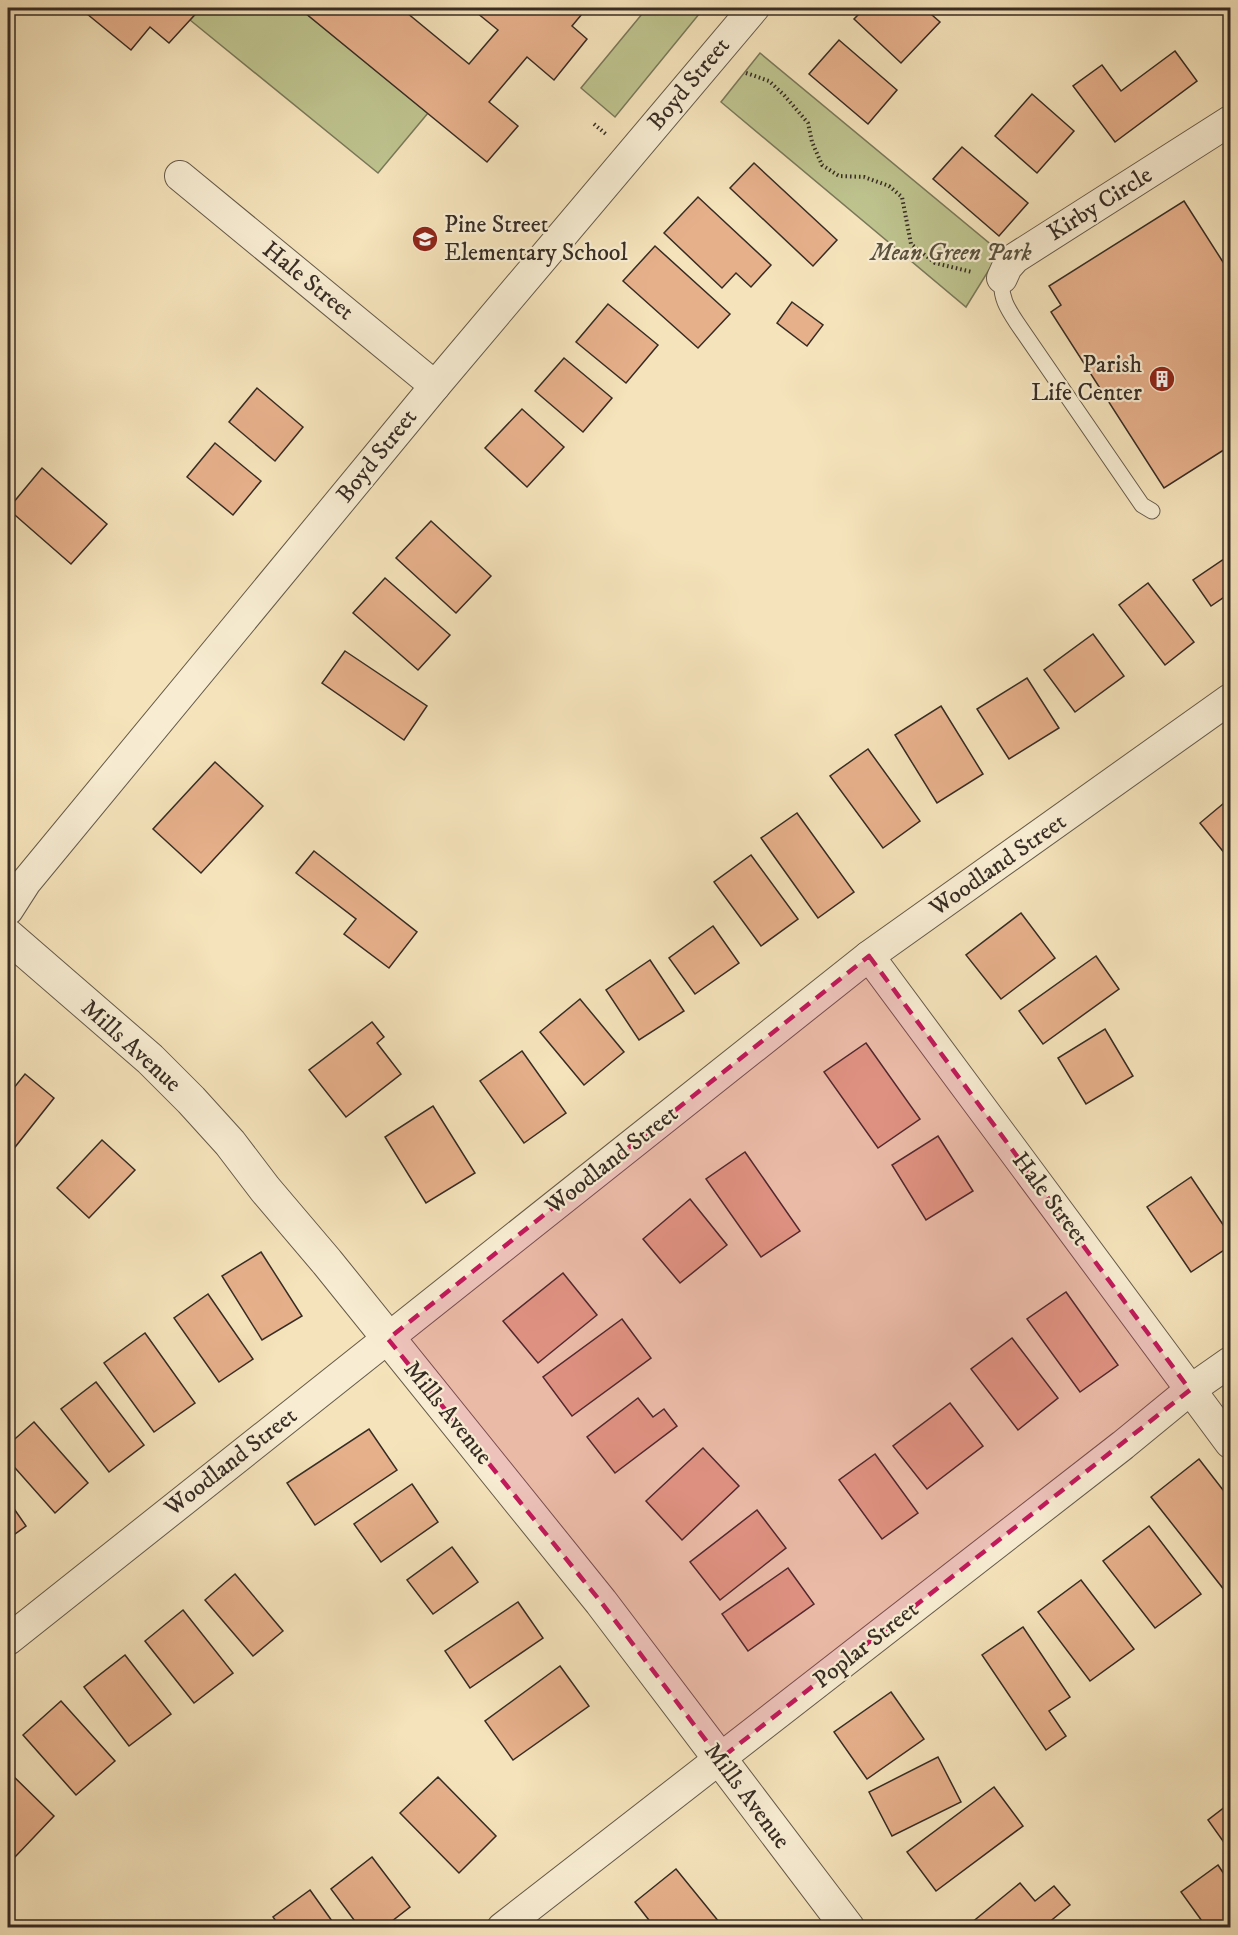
<svg xmlns="http://www.w3.org/2000/svg" width="1238" height="1935" font-family="'IM FELL DW Pica',serif">
  <style>
    .green { fill: #bec38e; stroke: #7a7859; stroke-width: 1.5 }
    .building { fill: #e6b08b; stroke: #372c24; stroke-width: 1.5 }
    .lines { fill: none; stroke-linecap: round; stroke-linejoin: round }
    .service-casing { stroke: #665a4a; stroke-width: 17 }
    .minor-casing { stroke: #665a4a; stroke-width: 32 }
    .tertiary-casing { stroke: #665a4a; stroke-width: 35 }
    .path { stroke: #372c24; stroke-width: 4; stroke-dasharray: 1.5 3; stroke-linecap: butt }
    .service { stroke: #f8edd3; stroke-width: 15 }
    .minor { stroke: #f8edd3; stroke-width: 30 }
    .tertiary { stroke: #f8edd3; stroke-width: 33 }
    .marked { fill: #c2185b; fill-opacity: 0.2; stroke: #c2185b; stroke-width: 4.5; stroke-dasharray: 12 8; stroke-linejoin: round }
    .labels { text-anchor: middle; dominant-baseline: central; stroke-width: 4.5; stroke-linejoin: round; paint-order: stroke }
    .street-label { font-size: 24px; fill: #372c24; stroke: #f8edd3 }
    .poi-label { font-size: 24px; fill: #372c24; stroke: #f8edd3; text-anchor: start }
    .park-label { font-size: 24px; font-style: italic; fill: #59523e; stroke: #f8edd3 }
  </style>
  <rect width="100%" height="100%" fill="#f5e3bb"/>
  <filter id="stains"><feTurbulence type="fractalNoise" baseFrequency=".00333" numOctaves="4"/><feColorMatrix values="0 0 0 0 .2 0 0 0 0 .09 0 0 0 0 .02 0 0 0 .5 -.17"/></filter>
  <radialGradient id="worn" r=".72"><stop offset=".6" stop-color="#630" stop-opacity="0"/><stop offset="1" stop-color="#630" stop-opacity=".3"/></radialGradient>
  <g class="green">
    <path d="M 201,8 L 299,8 L 428,113 L 378,173 L 190,20 Z"/>
    <path d="M 647,8 L 704,8 L 615,117 L 581,88 Z"/>
    <path d="M 760,53 L 1000,252 L 966,307 L 721,102 Z"/>
  </g>
  <g class="building">
    <path d="M 82,8 L 201,8 L 169,43 L 150,27 L 131,50 L 81,9 Z"/>
    <path d="M 299,8 L 401,8 L 469,64 L 498,30 L 471,8 L 587,8 L 572,26 L 587,39 L 554,80 L 527,57 L 489,102 L 518,126 L 487,162 Z"/>
    <path d="M 865,8 L 924,8 L 940,22 L 901,63 L 854,19 Z"/>
    <path d="M 839,40 L 897,90 L 868,124 L 809,74 Z"/>
    <path d="M 1175,51 L 1197,81 L 1115,142 L 1073,86 L 1102,65 L 1121,91 Z"/>
    <path d="M 1032,94 L 1074,131 L 1037,173 L 995,136 Z"/>
    <path d="M 962,147 L 1028,203 L 999,236 L 933,179 Z"/>
    <path d="M 754,163 L 837,240 L 813,266 L 730,188 Z"/>
    <path d="M 698,197 L 771,265 L 751,287 L 736,273 L 722,288 L 664,233 Z"/>
    <path d="M 1184,201 L 1230,273 L 1230,446 L 1164,488 L 1051,312 L 1061,305 L 1049,286 Z"/>
    <path d="M 655,246 L 730,314 L 698,348 L 623,281 Z"/>
    <path d="M 792,302 L 823,325 L 807,346 L 777,323 Z"/>
    <path d="M 608,304 L 658,345 L 626,383 L 576,342 Z"/>
    <path d="M 564,358 L 612,398 L 583,432 L 535,391 Z"/>
    <path d="M 257,388 L 303,427 L 275,461 L 229,422 Z"/>
    <path d="M 522,409 L 564,447 L 527,487 L 485,448 Z"/>
    <path d="M 215,443 L 261,481 L 233,515 L 187,477 Z"/>
    <path d="M 42,468 L 107,524 L 71,564 L 8,509 Z"/>
    <path d="M 431,521 L 491,576 L 456,613 L 396,558 Z"/>
    <path d="M 1230,555 L 1230,593 L 1211,606 L 1193,580 Z"/>
    <path d="M 385,578 L 450,635 L 418,670 L 353,613 Z"/>
    <path d="M 1148,583 L 1194,642 L 1165,665 L 1119,605 Z"/>
    <path d="M 1093,634 L 1124,676 L 1075,712 L 1044,670 Z"/>
    <path d="M 345,651 L 427,706 L 404,740 L 322,683 Z"/>
    <path d="M 1027,678 L 1059,728 L 1009,759 L 977,709 Z"/>
    <path d="M 941,706 L 983,774 L 937,803 L 895,735 Z"/>
    <path d="M 868,749 L 920,821 L 883,848 L 830,776 Z"/>
    <path d="M 215,762 L 263,806 L 201,873 L 153,829 Z"/>
    <path d="M 1230,798 L 1230,860 L 1200,823 Z"/>
    <path d="M 797,813 L 854,892 L 818,918 L 761,838 Z"/>
    <path d="M 314,851 L 417,932 L 389,968 L 344,934 L 356,919 L 296,873 Z"/>
    <path d="M 751,855 L 798,919 L 761,946 L 714,882 Z"/>
    <path d="M 1021,913 L 1055,958 L 1001,999 L 966,955 Z"/>
    <path d="M 713,926 L 739,963 L 695,994 L 669,958 Z"/>
    <path d="M 1096,956 L 1119,989 L 1043,1044 L 1019,1011 Z"/>
    <path d="M 650,960 L 684,1011 L 639,1040 L 606,990 Z"/>
    <path d="M 580,999 L 624,1052 L 584,1085 L 540,1032 Z"/>
    <path d="M 372,1022 L 384,1037 L 377,1043 L 401,1074 L 346,1117 L 309,1070 Z"/>
    <path d="M 1105,1029 L 1133,1076 L 1086,1104 L 1058,1058 Z"/>
    <path d="M 866,1043 L 920,1119 L 878,1148 L 824,1072 Z"/>
    <path d="M 522,1051 L 566,1113 L 524,1143 L 480,1081 Z"/>
    <path d="M 25,1074 L 54,1098 L 8,1156 L 8,1093 L 9,1094 Z"/>
    <path d="M 433,1106 L 475,1173 L 426,1203 L 385,1137 Z"/>
    <path d="M 938,1136 L 973,1191 L 926,1220 L 892,1165 Z"/>
    <path d="M 102,1140 L 135,1170 L 89,1218 L 57,1188 Z"/>
    <path d="M 745,1152 L 800,1231 L 761,1257 L 706,1179 Z"/>
    <path d="M 1191,1177 L 1230,1235 L 1230,1246 L 1191,1272 L 1147,1207 Z"/>
    <path d="M 690,1199 L 727,1245 L 680,1283 L 643,1239 Z"/>
    <path d="M 261,1252 L 302,1316 L 262,1340 L 222,1276 Z"/>
    <path d="M 563,1273 L 597,1315 L 538,1363 L 503,1321 Z"/>
    <path d="M 1066,1292 L 1118,1365 L 1080,1392 L 1027,1319 Z"/>
    <path d="M 208,1294 L 253,1359 L 219,1382 L 174,1318 Z"/>
    <path d="M 622,1319 L 651,1358 L 572,1416 L 543,1377 Z"/>
    <path d="M 145,1333 L 195,1403 L 154,1432 L 104,1363 Z"/>
    <path d="M 1012,1338 L 1058,1398 L 1018,1430 L 971,1369 Z"/>
    <path d="M 96,1382 L 144,1445 L 109,1472 L 61,1409 Z"/>
    <path d="M 638,1398 L 653,1417 L 664,1409 L 677,1426 L 615,1473 L 587,1437 Z"/>
    <path d="M 950,1403 L 983,1446 L 927,1489 L 893,1446 Z"/>
    <path d="M 34,1422 L 88,1483 L 55,1513 L 8,1460 L 8,1445 Z"/>
    <path d="M 369,1429 L 397,1470 L 315,1525 L 287,1483 Z"/>
    <path d="M 703,1448 L 739,1486 L 682,1540 L 646,1501 Z"/>
    <path d="M 875,1454 L 918,1513 L 882,1539 L 839,1480 Z"/>
    <path d="M 1199,1459 L 1230,1499 L 1230,1595 L 1229,1596 L 1151,1497 Z"/>
    <path d="M 412,1484 L 438,1522 L 381,1562 L 354,1524 Z"/>
    <path d="M 8,1500 L 26,1526 L 8,1539 Z"/>
    <path d="M 757,1510 L 786,1548 L 720,1600 L 690,1562 Z"/>
    <path d="M 1149,1526 L 1201,1594 L 1155,1628 L 1103,1561 Z"/>
    <path d="M 452,1547 L 478,1582 L 433,1614 L 407,1580 Z"/>
    <path d="M 788,1568 L 814,1604 L 748,1651 L 722,1614 Z"/>
    <path d="M 235,1574 L 283,1631 L 253,1656 L 205,1600 Z"/>
    <path d="M 1081,1580 L 1134,1649 L 1090,1681 L 1038,1612 Z"/>
    <path d="M 518,1602 L 543,1638 L 470,1688 L 445,1651 Z"/>
    <path d="M 183,1610 L 233,1673 L 194,1703 L 145,1641 Z"/>
    <path d="M 1023,1627 L 1070,1697 L 1049,1711 L 1066,1736 L 1046,1750 L 982,1655 Z"/>
    <path d="M 125,1655 L 171,1714 L 129,1746 L 84,1687 Z"/>
    <path d="M 560,1666 L 589,1706 L 513,1760 L 485,1721 Z"/>
    <path d="M 891,1692 L 924,1739 L 867,1779 L 834,1732 Z"/>
    <path d="M 61,1701 L 115,1761 L 76,1795 L 23,1735 Z"/>
    <path d="M 938,1757 L 961,1802 L 892,1836 L 869,1792 Z"/>
    <path d="M 8,1771 L 54,1816 L 15,1857 L 8,1850 Z"/>
    <path d="M 438,1777 L 496,1836 L 459,1873 L 400,1813 Z"/>
    <path d="M 994,1787 L 1023,1826 L 936,1891 L 907,1852 Z"/>
    <path d="M 1230,1803 L 1230,1851 L 1208,1820 Z"/>
    <path d="M 372,1857 L 410,1907 L 383,1928 L 360,1928 L 331,1889 Z"/>
    <path d="M 1218,1865 L 1230,1883 L 1230,1928 L 1207,1928 L 1181,1892 Z"/>
    <path d="M 676,1869 L 724,1928 L 655,1928 L 635,1902 Z"/>
    <path d="M 1020,1883 L 1035,1901 L 1054,1886 L 1070,1905 L 1042,1928 L 965,1928 Z"/>
    <path d="M 310,1890 L 337,1928 L 281,1928 L 273,1917 Z"/>
  </g>
  <g class="lines">
    <g class="service-casing">
      <path id="service" d="M 1002,278 C 1000,297 1007,308 1017,323 L 1142,505 L 1152,511"/>
    </g>
    <g class="minor-casing">
      <g id="minor">
        <path d="M 180,176 L 435,386"/>
        <path d="M 1002,278 L 1007,267 L 1015,258 L 1230,121"/>
        <path d="M 8,910 L 26,882 L 435,386 L 754,8"/>
        <path d="M 869,956 L 1230,1443"/>
        <path d="M 8,1640 L 869,956 L 1230,699"/>
        <path d="M 502,1928 L 1123,1445 L 1190,1390 L 1230,1362"/>
      </g>
    </g>
    <g class="tertiary-casing">
      <path id="tertiary" d="M 8,936 L 150,1059 L 191,1100 L 230,1143 L 265,1189 L 327,1262 L 601,1602 L 848,1928"/>
    </g>
    <g class="path">
      <path d="M 746,73 L 769,81 L 784,95 L 808,123 L 812,142 L 822,165 L 839,176 L 864,177 L 889,186 L 902,197 L 911,244 L 935,263 L 972,272"/>
      <path d="M 594,124 L 607,135"/>
    </g>
    <use href="#service" class="service"/>
    <use href="#minor" class="minor"/>
    <use href="#tertiary" class="tertiary"/>
  </g>
  <path class="marked" d="M 869,956 L 1190,1390 L 720,1759 L 601,1602 L 388,1339 Z"/>
  <defs>
    <g id="school-disc" transform="scale(1.35)"><circle r="9.5" fill="#8f2418" stroke="#f8edd3"/><path d="M0-5L7-2L0 1L-7-2ZM-4 1L0 2.5L4 1V4Q0 6-4 4Z" fill="#fff"/></g>
    <g id="building-disc" transform="scale(1.35)"><circle r="9.5" fill="#8f2418" stroke="#f8edd3"/><path d="M-4-6H4V6H1V3H-1V6H-4ZM-2.5-4.3h1.7v1.8h-1.7ZM.8-4.3h1.7v1.8H.8ZM-2.5-1h1.7V.8h-1.7ZM.8-1h1.7V.8H.8Z" fill="#fff"/></g>
  </defs>
  <g fill-rule="evenodd">
    <use href="#school-disc" x="425" y="239"/>
    <use href="#building-disc" x="1162" y="379"/>
  </g>
  <g class="labels">
    <g class="street-label">
      <text transform="translate(689 84) rotate(-50)">Boyd Street</text>
      <text transform="translate(1100 204) rotate(-32)">Kirby Circle</text>
      <text transform="translate(308 281) rotate(39)">Hale Street</text>
      <text transform="translate(377 456) rotate(-51)">Boyd Street</text>
      <text transform="translate(998 865) rotate(-35)">Woodland Street</text>
      <text transform="translate(131 1046) rotate(42)">Mills Avenue</text>
      <text transform="translate(612 1160) rotate(-38)">Woodland Street</text>
      <text transform="translate(1050 1199) rotate(53)">Hale Street</text>
      <text transform="translate(448 1413) rotate(51)">Mills Avenue</text>
      <text transform="translate(231 1462) rotate(-38)">Woodland Street</text>
      <text transform="translate(866 1645) rotate(-38)">Poplar Street</text>
      <text transform="translate(747 1796) rotate(53)">Mills Avenue</text>
    </g>
    <g class="poi-label">
      <text x="444" y="225">Pine Street<tspan x="444" dy="28">Elementary School</tspan></text>
      <text x="1142" y="365" text-anchor="end">Parish<tspan x="1142" dy="28">Life Center</tspan></text>
    </g>
    <g class="park-label">
      <text x="951" y="253">Mean Green Park</text>
    </g>
  </g>
  <rect width="1238" height="1935" fill="none" stroke="#f5e3bb" stroke-width="30"/>
  <rect x="9" y="9" width="1220" height="1917" fill="none" stroke="#372c24" stroke-width="3"/>
  <rect x="15" y="15" width="1208" height="1905" fill="none" stroke="#372c24" stroke-width="1.5"/>
  <rect width="100%" height="100%" filter="url(#stains)"/>
  <rect width="100%" height="100%" fill="url(#worn)"/>
</svg>
